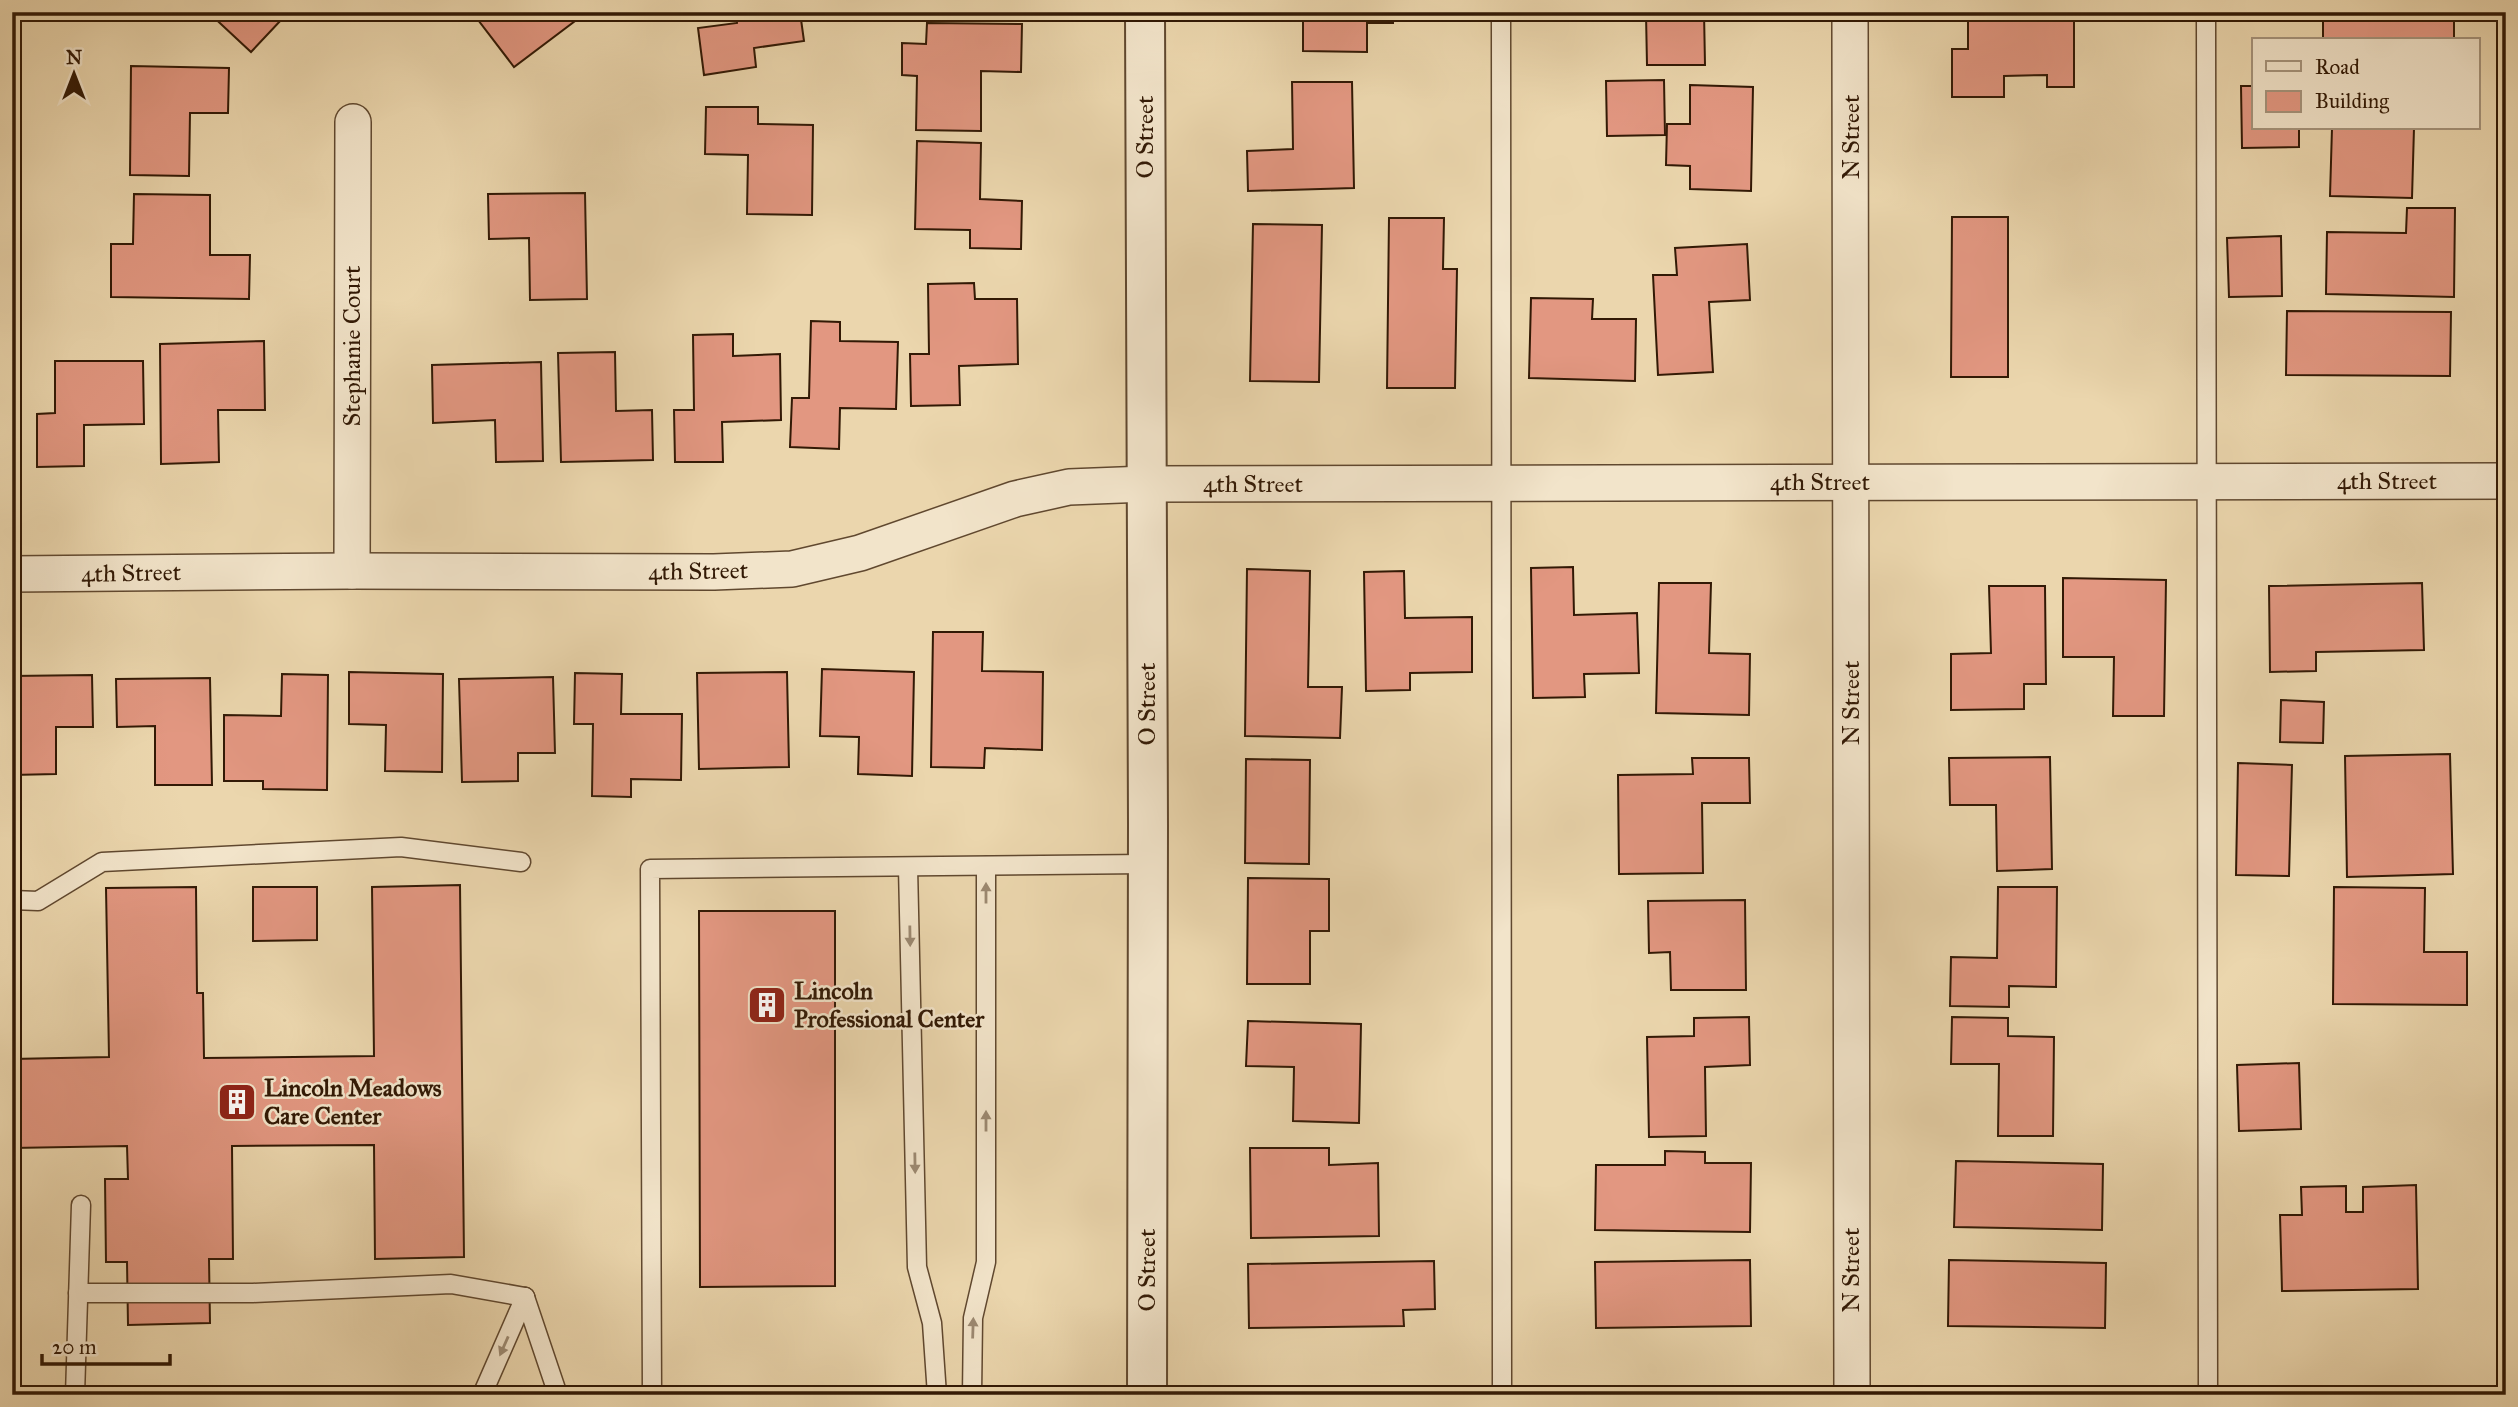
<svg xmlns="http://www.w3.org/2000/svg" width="2518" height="1407" font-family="'IM FELL Great Primer',serif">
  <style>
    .building { fill: #e29781; stroke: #321905; stroke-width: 2 }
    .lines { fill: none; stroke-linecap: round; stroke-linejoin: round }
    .service-casing { stroke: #60482f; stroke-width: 21 }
    .minor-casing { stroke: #60482f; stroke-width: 38 }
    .tertiary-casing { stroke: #60482f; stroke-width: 42 }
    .service { stroke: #f2e4ca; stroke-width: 18 }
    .minor { stroke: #f2e4ca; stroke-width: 35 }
    .tertiary { stroke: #f2e4ca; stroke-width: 38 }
    .oneway { fill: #9c8971 }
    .labels { text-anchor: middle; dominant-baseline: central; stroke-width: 5; stroke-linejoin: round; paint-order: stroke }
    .street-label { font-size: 24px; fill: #321905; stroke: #f2e4ca }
    .poi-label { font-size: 24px; font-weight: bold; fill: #321905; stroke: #f2e4ca; text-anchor: start }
  </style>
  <rect width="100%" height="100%" fill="#ebd6ad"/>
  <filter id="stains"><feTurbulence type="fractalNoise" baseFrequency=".00286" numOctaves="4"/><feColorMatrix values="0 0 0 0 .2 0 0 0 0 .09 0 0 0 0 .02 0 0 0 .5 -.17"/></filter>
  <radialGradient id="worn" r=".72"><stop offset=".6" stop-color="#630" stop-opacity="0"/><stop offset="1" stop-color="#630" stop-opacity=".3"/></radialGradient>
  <g class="building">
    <path d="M 208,12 L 274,12 L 282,19 L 251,52 Z"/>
    <path d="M 472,12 L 587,12 L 514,67 Z"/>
    <path d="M 736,12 L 800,12 L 804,41 L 754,48 L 756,67 L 704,75 L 698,28 L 737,23 Z"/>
    <path d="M 1303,12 L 1393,12 L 1393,23 L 1367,23 L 1367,52 L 1303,51 Z"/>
    <path d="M 1613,12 L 1704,12 L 1705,65 L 1647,65 L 1646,14 L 1613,15 Z"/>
    <path d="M 2308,12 L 2417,12 L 2417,18 L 2454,18 L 2454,40 L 2323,40 L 2323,15 L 2308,15 Z"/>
    <path d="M 1968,21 L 2074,21 L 2074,87 L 2047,87 L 2047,75 L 2004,76 L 2004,97 L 1952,97 L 1952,49 L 1968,49 Z"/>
    <path d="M 927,23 L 1022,24 L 1021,72 L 981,71 L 981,131 L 916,130 L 917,76 L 902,75 L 902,43 L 926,44 Z"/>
    <path d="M 131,66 L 229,68 L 228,113 L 190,113 L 189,176 L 130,175 Z"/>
    <path d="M 1664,80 L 1665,135 L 1607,136 L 1606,81 Z"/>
    <path d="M 1292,82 L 1352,82 L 1354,188 L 1248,191 L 1247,151 L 1293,149 Z"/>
    <path d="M 1690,85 L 1753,87 L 1751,191 L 1690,189 L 1690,166 L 1666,165 L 1667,124 L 1690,124 Z"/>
    <path d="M 2241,86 L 2254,86 L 2254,128 L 2299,128 L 2299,147 L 2242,148 Z"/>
    <path d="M 706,107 L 758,107 L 758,124 L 813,125 L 812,215 L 747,214 L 748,155 L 705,154 Z"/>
    <path d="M 2332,128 L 2414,128 L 2412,198 L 2330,196 Z"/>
    <path d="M 917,141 L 981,143 L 980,199 L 1022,201 L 1021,249 L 970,248 L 970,230 L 915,229 Z"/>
    <path d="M 585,193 L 587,299 L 530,300 L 529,238 L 489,239 L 488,194 Z"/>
    <path d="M 134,194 L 210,195 L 210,255 L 250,255 L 249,299 L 111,297 L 111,244 L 133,244 Z"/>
    <path d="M 2407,208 L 2455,208 L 2454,297 L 2326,294 L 2327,232 L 2406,233 Z"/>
    <path d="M 1952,217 L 2008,217 L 2008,377 L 1951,377 Z"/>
    <path d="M 1389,218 L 1444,218 L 1443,269 L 1457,269 L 1455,388 L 1387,388 Z"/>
    <path d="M 1253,224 L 1322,225 L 1319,382 L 1250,381 Z"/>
    <path d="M 2281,236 L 2282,296 L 2229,297 L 2227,238 Z"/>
    <path d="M 1747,244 L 1750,300 L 1709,302 L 1713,372 L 1658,375 L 1653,275 L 1677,275 L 1675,248 Z"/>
    <path d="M 974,283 L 975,299 L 1017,299 L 1018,364 L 959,366 L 960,405 L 911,406 L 910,354 L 929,354 L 928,284 Z"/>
    <path d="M 1531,298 L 1593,299 L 1592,319 L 1636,319 L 1635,381 L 1529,378 Z"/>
    <path d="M 2287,311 L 2451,312 L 2450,376 L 2286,375 Z"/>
    <path d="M 811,321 L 840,322 L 840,341 L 898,342 L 896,409 L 840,408 L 839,449 L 790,447 L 792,398 L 809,398 Z"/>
    <path d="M 733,334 L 733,356 L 780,354 L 781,420 L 722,422 L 723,462 L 675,462 L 674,410 L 694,410 L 693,335 Z"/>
    <path d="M 264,341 L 265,410 L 218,410 L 219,462 L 161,464 L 160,344 Z"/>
    <path d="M 615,352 L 616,411 L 652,410 L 653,460 L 561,462 L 558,353 Z"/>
    <path d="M 55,361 L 143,361 L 144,424 L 84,425 L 84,466 L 37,467 L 37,414 L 55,413 Z"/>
    <path d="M 541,362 L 543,461 L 496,462 L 495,420 L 433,423 L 432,365 Z"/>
    <path d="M 1573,567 L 1574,615 L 1637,613 L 1639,673 L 1584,674 L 1585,697 L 1533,698 L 1531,568 Z"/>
    <path d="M 1247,569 L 1310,571 L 1308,687 L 1342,687 L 1340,738 L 1245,736 Z"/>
    <path d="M 1404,571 L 1405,618 L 1472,617 L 1472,672 L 1410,673 L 1410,690 L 1366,691 L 1364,572 Z"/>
    <path d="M 2063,578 L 2166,580 L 2164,716 L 2113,716 L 2114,657 L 2063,657 Z"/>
    <path d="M 1659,583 L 1711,583 L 1709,653 L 1750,654 L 1749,715 L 1656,713 Z"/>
    <path d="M 2422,583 L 2424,650 L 2316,652 L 2316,671 L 2270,672 L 2269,586 Z"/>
    <path d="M 1989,586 L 2045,586 L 2046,684 L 2024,684 L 2024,709 L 1951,710 L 1951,654 L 1991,653 Z"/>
    <path d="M 933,632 L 983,632 L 982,671 L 1043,672 L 1042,750 L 985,748 L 984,768 L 931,767 Z"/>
    <path d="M 822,669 L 914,672 L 912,776 L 858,774 L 859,737 L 820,736 Z"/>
    <path d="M 349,672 L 443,674 L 442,772 L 385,771 L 386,725 L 349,724 Z"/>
    <path d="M 787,672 L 789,767 L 699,769 L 697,673 Z"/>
    <path d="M 575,673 L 622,674 L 621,714 L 682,714 L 681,780 L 631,779 L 631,797 L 592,796 L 593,724 L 574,724 Z"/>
    <path d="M 282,674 L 328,675 L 327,790 L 263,789 L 263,781 L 224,781 L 224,715 L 281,716 Z"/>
    <path d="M 92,675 L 93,727 L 56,727 L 56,774 L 12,775 L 12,676 Z"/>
    <path d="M 553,677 L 555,753 L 518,753 L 518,781 L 462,782 L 459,679 Z"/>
    <path d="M 210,678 L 212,785 L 155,785 L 155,726 L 117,727 L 116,679 Z"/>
    <path d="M 2281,700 L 2324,702 L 2323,743 L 2280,742 Z"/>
    <path d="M 2450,754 L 2453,874 L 2347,877 L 2345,756 Z"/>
    <path d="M 2050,757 L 2052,869 L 1997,871 L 1996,805 L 1950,805 L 1949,758 Z"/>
    <path d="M 1692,758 L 1749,758 L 1750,803 L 1702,803 L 1703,873 L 1619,874 L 1618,775 L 1693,774 Z"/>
    <path d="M 1246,759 L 1310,760 L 1309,864 L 1245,863 Z"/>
    <path d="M 2238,763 L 2292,765 L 2289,876 L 2236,875 Z"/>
    <path d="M 1248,878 L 1329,879 L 1329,931 L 1310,931 L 1310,984 L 1247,984 Z"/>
    <path d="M 460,885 L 464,1257 L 375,1259 L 374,1145 L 232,1146 L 233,1259 L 209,1259 L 210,1323 L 128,1325 L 127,1262 L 106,1262 L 105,1179 L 128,1179 L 127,1146 L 12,1148 L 12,1059 L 109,1057 L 106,888 L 196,887 L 197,993 L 203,993 L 204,1058 L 374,1056 L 372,887 Z"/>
    <path d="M 253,887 L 317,887 L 317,940 L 253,941 Z"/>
    <path d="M 1998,887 L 2057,887 L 2056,987 L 2009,986 L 2009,1007 L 1950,1006 L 1951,957 L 1997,958 Z"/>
    <path d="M 2334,887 L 2425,888 L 2424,952 L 2467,952 L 2467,1005 L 2333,1004 Z"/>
    <path d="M 1745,900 L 1746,990 L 1671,990 L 1670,952 L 1649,953 L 1648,901 Z"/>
    <path d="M 699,911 L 835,911 L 835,1286 L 700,1287 Z"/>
    <rect x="12" y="934" width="9" height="87"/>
    <path d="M 1749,1017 L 1750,1065 L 1705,1067 L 1706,1136 L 1649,1137 L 1647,1037 L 1694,1036 L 1694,1018 Z"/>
    <path d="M 1952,1017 L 2008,1018 L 2008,1036 L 2054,1037 L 2053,1136 L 1998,1136 L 1999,1064 L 1951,1064 Z"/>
    <path d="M 1248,1021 L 1361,1024 L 1359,1123 L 1293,1121 L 1294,1067 L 1246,1066 Z"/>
    <path d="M 2299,1063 L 2301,1129 L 2239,1131 L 2237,1065 Z"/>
    <path d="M 1250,1148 L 1329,1148 L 1329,1165 L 1378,1163 L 1379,1236 L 1251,1238 Z"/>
    <path d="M 1665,1151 L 1705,1152 L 1705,1163 L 1751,1163 L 1750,1232 L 1595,1230 L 1596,1165 L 1665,1165 Z"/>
    <path d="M 1956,1161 L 2103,1164 L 2102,1230 L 1954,1227 Z"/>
    <path d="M 2416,1185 L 2418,1289 L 2282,1291 L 2280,1215 L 2302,1215 L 2301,1187 L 2346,1186 L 2346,1212 L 2363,1212 L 2363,1187 Z"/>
    <path d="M 1750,1260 L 1751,1326 L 1596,1328 L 1595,1262 Z"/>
    <path d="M 1949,1260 L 2106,1263 L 2105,1328 L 1948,1326 Z"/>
    <path d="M 1434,1261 L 1435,1309 L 1403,1310 L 1404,1326 L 1249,1328 L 1248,1264 Z"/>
  </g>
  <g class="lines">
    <g class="service-casing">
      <g id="service">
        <path d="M 1501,12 L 1502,1395"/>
        <path d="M 2206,12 L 2208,1395"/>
        <path d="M 908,867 L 917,1267 L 932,1323 L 937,1395"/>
        <path d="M 12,900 L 38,901 L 102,862 L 401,847 L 521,862"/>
        <path d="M 78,1293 L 253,1293 L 451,1284 L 525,1297"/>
        <path d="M 525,1297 L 558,1395"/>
        <path d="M 75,1395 L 81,1205"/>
        <path d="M 482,1395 L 525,1297"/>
        <path d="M 652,1395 L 650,869 L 1146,864"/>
        <path d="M 972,1395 L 973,1318 L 986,1262 L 986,866"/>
      </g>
    </g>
    <g class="minor-casing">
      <g id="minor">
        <path d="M 1850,12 L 1852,1395"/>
        <path d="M 352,571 L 353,122"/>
        <path d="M 12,574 L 352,571 L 714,572 L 792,569 L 860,553 L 1015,499 L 1069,487 L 1146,484 L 2506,481"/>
      </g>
    </g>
    <g class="tertiary-casing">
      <path id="tertiary" d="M 1145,12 L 1148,825 L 1147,1395"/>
    </g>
    <use href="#service" class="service"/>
    <use href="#minor" class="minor"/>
    <use href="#tertiary" class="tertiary"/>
  </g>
  <defs><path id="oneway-solid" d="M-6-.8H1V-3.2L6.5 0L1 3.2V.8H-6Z" transform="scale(1.75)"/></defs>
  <g class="oneway">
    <use href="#oneway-solid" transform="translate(986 893) rotate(-90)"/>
    <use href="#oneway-solid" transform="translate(910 936) rotate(89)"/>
    <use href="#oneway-solid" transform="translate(986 1121) rotate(-90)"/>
    <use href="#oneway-solid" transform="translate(915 1163) rotate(89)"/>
    <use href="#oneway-solid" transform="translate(973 1328) rotate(-88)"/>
    <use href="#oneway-solid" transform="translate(504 1346) rotate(114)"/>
  </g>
  <defs>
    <g id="building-square" transform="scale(2.0125)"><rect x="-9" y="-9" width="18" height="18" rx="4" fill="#8f2418" stroke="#f2e4ca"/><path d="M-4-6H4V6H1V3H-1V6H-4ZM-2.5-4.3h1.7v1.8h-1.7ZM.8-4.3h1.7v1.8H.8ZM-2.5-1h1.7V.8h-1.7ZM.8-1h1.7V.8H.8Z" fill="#fff"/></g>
  </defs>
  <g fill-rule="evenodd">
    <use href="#building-square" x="767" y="1005"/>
    <use href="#building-square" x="237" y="1102"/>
  </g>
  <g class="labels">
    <g class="street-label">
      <text transform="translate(1145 137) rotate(-90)">O Street</text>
      <text transform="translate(1851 137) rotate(-90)">N Street</text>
      <text transform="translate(352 346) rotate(-90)">Stephanie Court</text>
      <text x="2387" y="481">4th Street</text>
      <text x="1820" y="482">4th Street</text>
      <text x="1253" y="484">4th Street</text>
      <text transform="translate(698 571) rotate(-1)">4th Street</text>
      <text transform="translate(131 573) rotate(-1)">4th Street</text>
      <text transform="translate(1851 703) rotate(-90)">N Street</text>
      <text transform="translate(1147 704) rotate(-90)">O Street</text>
      <text transform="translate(1147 1270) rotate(-90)">O Street</text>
      <text transform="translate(1851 1270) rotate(-90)">N Street</text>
    </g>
    <g class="poi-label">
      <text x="794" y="991">Lincoln<tspan x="794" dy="28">Professional Center</tspan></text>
      <text x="264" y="1088">Lincoln Meadows<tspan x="264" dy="28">Care Center</tspan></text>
    </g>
  </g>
  <rect width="2518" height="1407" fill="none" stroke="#ebd6ad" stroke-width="42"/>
  <rect x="14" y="14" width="2490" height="1379" fill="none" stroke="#321905" stroke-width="3.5"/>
  <rect x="21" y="21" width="2476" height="1365" fill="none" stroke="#321905" stroke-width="2"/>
  <rect x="2252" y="38" width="228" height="91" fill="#f2e4ca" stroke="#a5937b" stroke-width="2"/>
  <rect x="2266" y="61" width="35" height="10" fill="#f2e4ca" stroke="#a5937b" stroke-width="2"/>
  <text x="2315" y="74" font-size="21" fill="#321905">Road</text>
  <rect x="2266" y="91" width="35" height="21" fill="#e29781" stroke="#a5937b" stroke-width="2"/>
  <text x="2315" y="108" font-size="21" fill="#321905">Building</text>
  <g transform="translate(74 74)" stroke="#f2e4ca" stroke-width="5" paint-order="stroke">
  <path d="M0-5L12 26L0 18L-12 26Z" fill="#321905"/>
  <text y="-10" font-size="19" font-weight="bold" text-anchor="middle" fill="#321905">N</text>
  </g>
  <path d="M42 1354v10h128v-10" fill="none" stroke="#321905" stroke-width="3.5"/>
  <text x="52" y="1354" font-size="21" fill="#321905" stroke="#f2e4ca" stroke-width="5" paint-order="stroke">20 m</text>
  <rect width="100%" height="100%" filter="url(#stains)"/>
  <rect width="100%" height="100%" fill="url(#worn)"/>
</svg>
